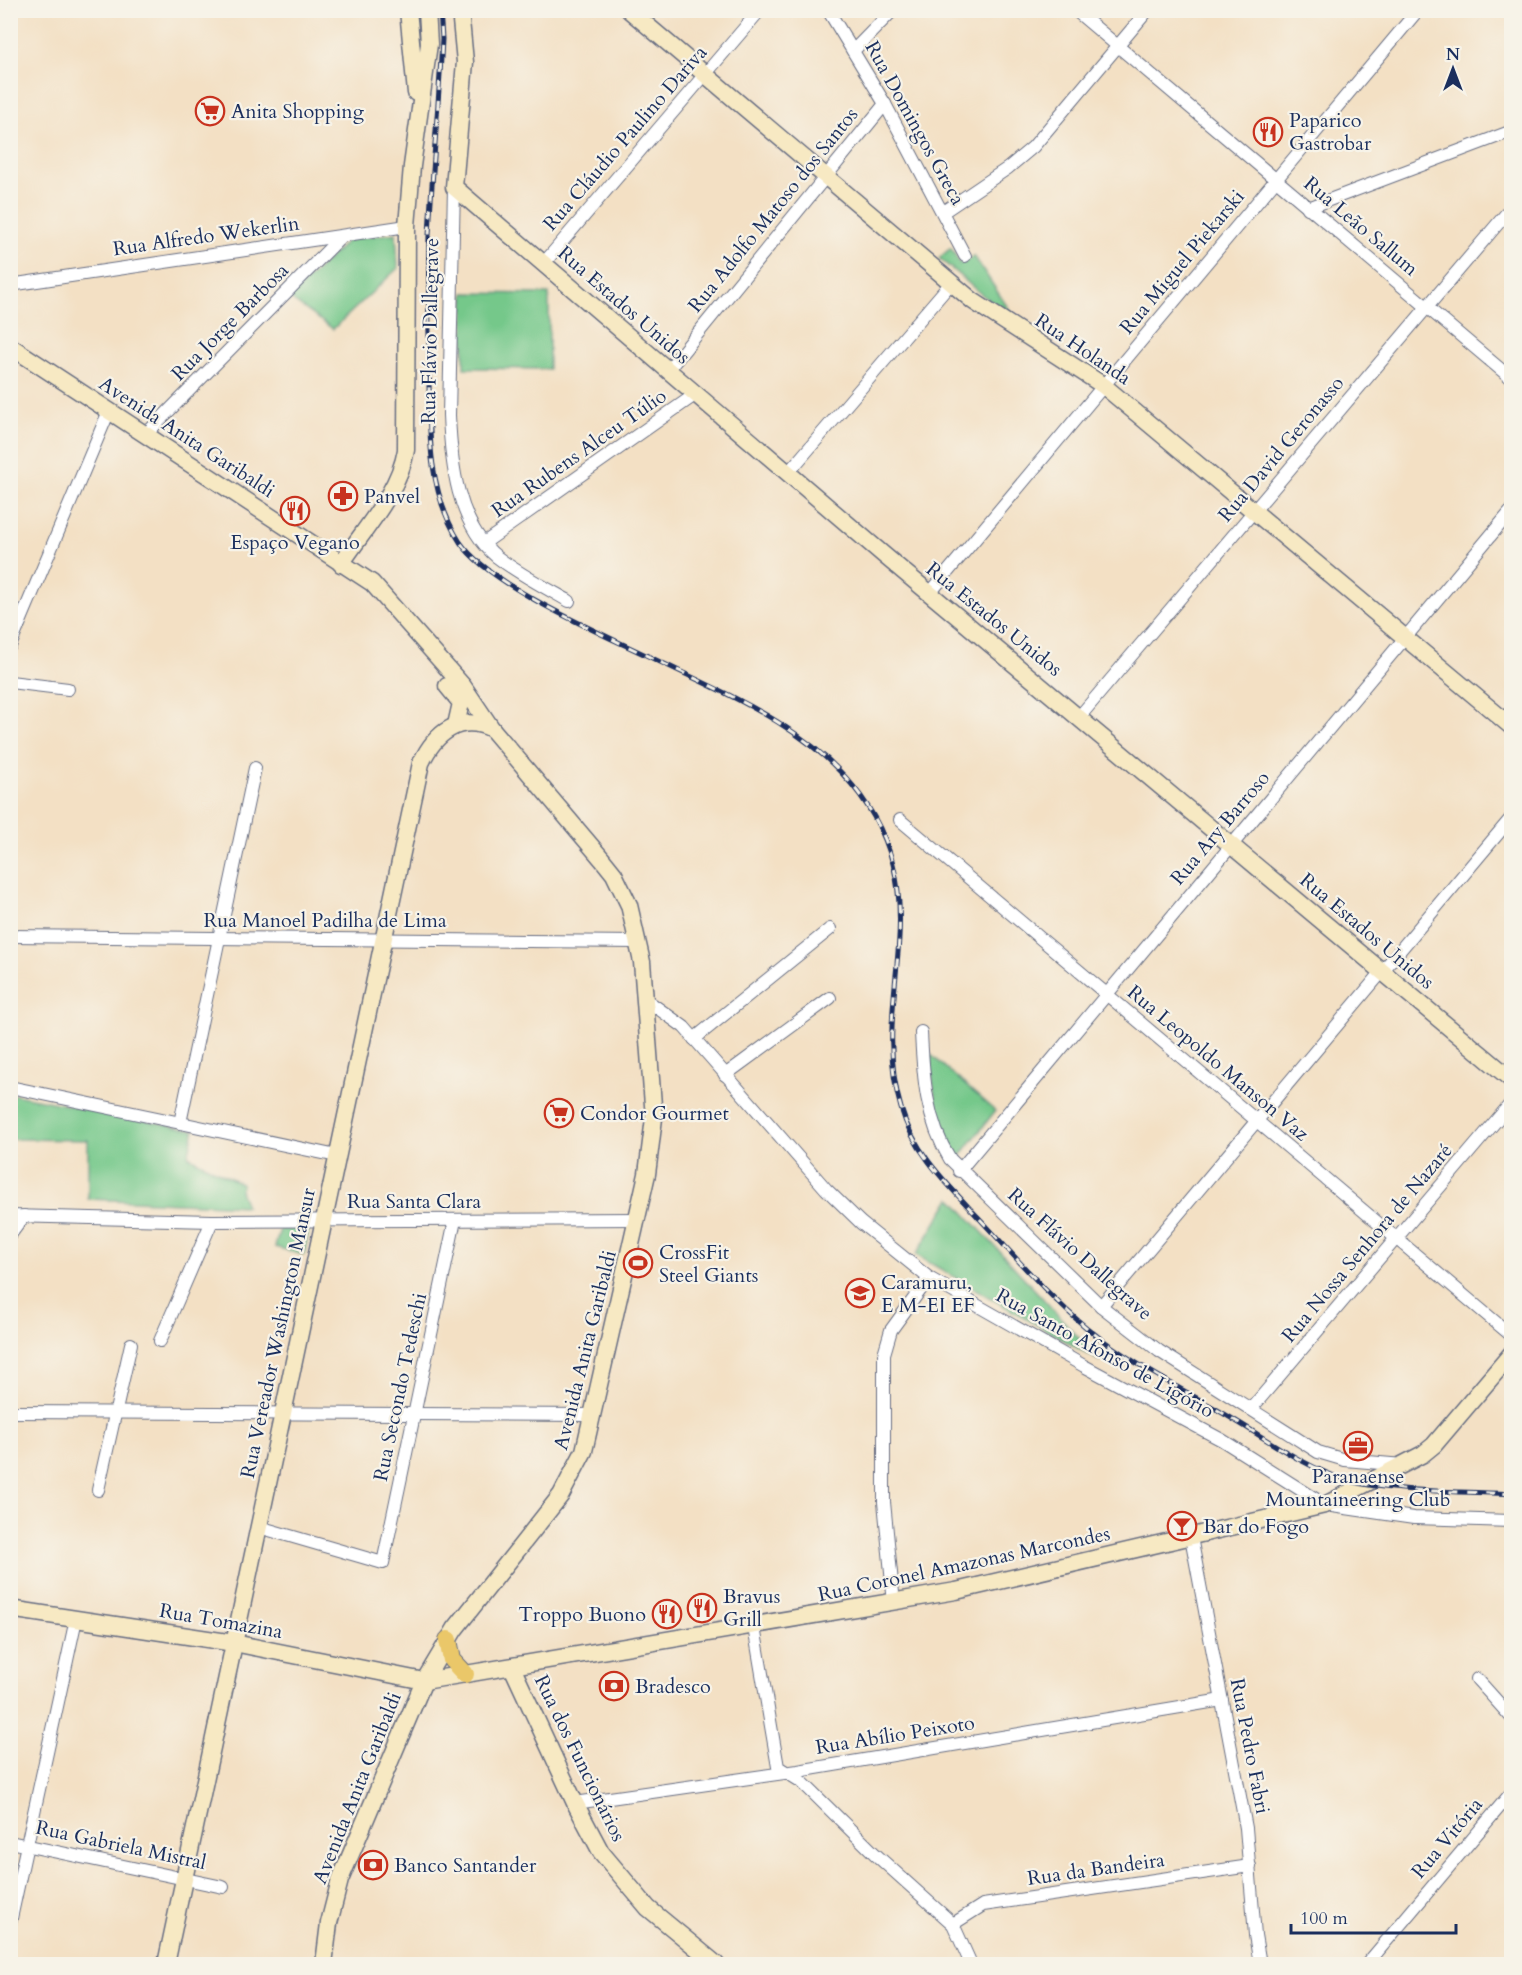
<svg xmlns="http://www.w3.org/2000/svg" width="1522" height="1975" font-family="Cardo,serif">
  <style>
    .green { fill: #75c88a; stroke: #487c74; stroke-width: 1.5 }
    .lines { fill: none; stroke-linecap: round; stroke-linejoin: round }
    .street-casing { stroke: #676d82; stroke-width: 14 }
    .secondary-casing { stroke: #676d82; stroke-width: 19 }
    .primary-casing { stroke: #676d82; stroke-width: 20 }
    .street { stroke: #fff; stroke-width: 12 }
    .secondary { stroke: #f7e9c3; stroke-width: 16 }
    .primary { stroke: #eac769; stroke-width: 18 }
    .rail-casing { stroke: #1b2f5e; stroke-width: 5 }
    .rail { stroke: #f7f3e8; stroke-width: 3; stroke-dasharray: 9; stroke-linecap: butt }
    .labels { text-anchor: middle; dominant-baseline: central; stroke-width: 4.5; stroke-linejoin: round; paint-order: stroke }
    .poi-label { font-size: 20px; fill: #1b2f5e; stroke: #f7f3e8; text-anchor: start }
    .street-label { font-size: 20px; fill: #1b2f5e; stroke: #f7f3e8 }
  </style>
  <rect width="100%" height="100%" fill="#f7f3e8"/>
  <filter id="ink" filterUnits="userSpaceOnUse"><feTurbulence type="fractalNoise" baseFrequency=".0167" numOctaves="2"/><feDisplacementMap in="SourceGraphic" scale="12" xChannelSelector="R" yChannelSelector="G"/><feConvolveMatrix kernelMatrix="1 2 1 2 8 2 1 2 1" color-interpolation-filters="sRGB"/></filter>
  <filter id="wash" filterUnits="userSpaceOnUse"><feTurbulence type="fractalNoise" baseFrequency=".008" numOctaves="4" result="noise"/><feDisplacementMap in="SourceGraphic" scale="24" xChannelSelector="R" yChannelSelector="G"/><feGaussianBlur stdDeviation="1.35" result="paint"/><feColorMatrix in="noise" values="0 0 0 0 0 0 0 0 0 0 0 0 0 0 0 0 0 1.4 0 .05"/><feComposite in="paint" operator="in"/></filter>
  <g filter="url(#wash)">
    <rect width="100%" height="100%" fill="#f3e0c4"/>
    <g class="green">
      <path d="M 396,233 L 398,268 L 333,329 L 289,298 L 349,239 Z"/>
      <path d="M 951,248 L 960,264 L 974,256 L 1014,317 L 981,294 L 939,258 Z"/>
      <path d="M 464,293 L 549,294 L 549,369 L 464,368 Z"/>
      <path d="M 930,1054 L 995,1111 L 959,1158 C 937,1126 933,1092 930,1054 Z"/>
      <path d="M 11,1094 L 194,1130 L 188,1156 L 242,1184 L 240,1191 L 246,1206 L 88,1199 L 88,1140 L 11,1139 Z"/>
      <path d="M 951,1198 L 1100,1361 L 916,1255 Z"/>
      <path d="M 280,1229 L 309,1229 L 304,1255 L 275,1247 Z"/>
    </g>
  </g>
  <g filter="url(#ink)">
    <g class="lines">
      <g class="street-casing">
        <g id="street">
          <path d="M 828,10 L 885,104 L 965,256"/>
          <path d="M 1075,10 L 1512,379"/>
          <path d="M 853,51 L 893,10"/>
          <path d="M 454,187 L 449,415 C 451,463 457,524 497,557 C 519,574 544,587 569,601"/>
          <path d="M 1308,208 L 1512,131"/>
          <path d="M 943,212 L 1008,168 L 1033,147 L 1148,10"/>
          <path d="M 544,263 L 760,10"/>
          <path d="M 10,285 L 407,226"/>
          <path d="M 668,370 L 885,104"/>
          <path d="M 145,435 L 342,236"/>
          <path d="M 788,473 L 951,283"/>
          <path d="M 484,543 L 696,394"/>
          <path d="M 930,593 L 1418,10"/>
          <path d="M 10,646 L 109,411"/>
          <path d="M 10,682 L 68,689"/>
          <path d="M 1080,716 L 1512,207"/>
          <path d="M 900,820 L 1512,1336"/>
          <path d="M 10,936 L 639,942"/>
          <path d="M 645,999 L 684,1027 L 826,1189 L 861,1223 L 929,1278 L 1084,1366 L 1222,1440 L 1325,1505 L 1414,1518 L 1512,1521"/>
          <path d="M 921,1032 C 923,1077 926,1120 950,1159 L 1101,1306 L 1159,1351 L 1318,1452 L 1345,1460 L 1403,1465"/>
          <path d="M 694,1039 L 830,929"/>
          <path d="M 725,1075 L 830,998"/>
          <path d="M 10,1087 L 337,1156"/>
          <path d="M 180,1123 L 255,768"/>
          <path d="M 959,1171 L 1512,510"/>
          <path d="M 10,1216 L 212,1221 L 638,1219"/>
          <path d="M 10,1235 L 24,1216"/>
          <path d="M 1101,1306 L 1512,817"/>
          <path d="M 160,1341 L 212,1221"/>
          <path d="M 1251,1409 L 1512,1102"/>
          <path d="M 10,1412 L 594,1415"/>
          <path d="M 98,1490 L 131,1344"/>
          <path d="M 259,1527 L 383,1563 L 455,1220"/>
          <path d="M 1191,1537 L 1246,1828 L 1255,1935 L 1260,1964"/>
          <path d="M 894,1603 L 884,1502 L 884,1354 L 891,1330 L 929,1278"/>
          <path d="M 754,1627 L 778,1767 L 802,1782 L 875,1854 L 953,1924 L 971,1964"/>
          <path d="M 1477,1679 L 1512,1718"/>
          <path d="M 575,1803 L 798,1771 L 1222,1700"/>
          <path d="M 10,1842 L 223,1887"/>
          <path d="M 10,1923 L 76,1619"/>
          <path d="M 953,1924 L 983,1905 L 1250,1866"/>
          <path d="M 1367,1964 L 1512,1792"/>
        </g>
      </g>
      <g class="secondary-casing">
        <g id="secondary">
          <path d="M 408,10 L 416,93"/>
          <path d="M 460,10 L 465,62 L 454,187 L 885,556 L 1512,1080"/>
          <path d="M 629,10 L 973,301 L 1104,386 L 1512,727"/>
          <path d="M 10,346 L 372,583 L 463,686 L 492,729 L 602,859 L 614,874 L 629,905 L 642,962 L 654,1118 L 647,1174 L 584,1451 L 561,1495 L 455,1629 L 424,1681 L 340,1880 L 329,1923 L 324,1964"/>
          <path d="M 341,564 C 364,529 399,492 406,450 L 407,226 L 412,166 L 429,44 L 427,10"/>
          <path d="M 447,686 L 461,703 L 456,725"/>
          <path d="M 10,1609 L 234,1643 L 424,1681 L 956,1591 L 1325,1505 L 1423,1454 L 1434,1445 L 1512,1353"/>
          <path d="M 512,1667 L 575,1803 L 601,1852 L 648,1908 L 716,1964"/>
          <path d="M 166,1964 L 421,763 C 435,733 460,713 492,729"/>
        </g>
      </g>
      <g class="primary-casing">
        <path id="primary" d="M 448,1640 L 452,1660 L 465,1674"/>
      </g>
      <use href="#street" class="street"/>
      <use href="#secondary" class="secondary"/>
      <use href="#primary" class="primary"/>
      <g class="rail-casing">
        <path id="rail" d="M 440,10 L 442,39 C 439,104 432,170 429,236 C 428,274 429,312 429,350 C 430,414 423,485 460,542 C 491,587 603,634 654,659 C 727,694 811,728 860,795 C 940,905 868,997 901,1108 C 913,1151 947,1184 978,1217 C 1013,1254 1047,1295 1087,1328 C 1132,1365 1187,1391 1236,1421 C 1271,1442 1307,1468 1346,1480 C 1394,1493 1461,1491 1512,1494"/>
      </g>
      <use href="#rail" class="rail"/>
    </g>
  </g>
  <defs>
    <g id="supermarket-ring" transform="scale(1.5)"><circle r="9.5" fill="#f7f3e8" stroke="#c8321e" stroke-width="1.5"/><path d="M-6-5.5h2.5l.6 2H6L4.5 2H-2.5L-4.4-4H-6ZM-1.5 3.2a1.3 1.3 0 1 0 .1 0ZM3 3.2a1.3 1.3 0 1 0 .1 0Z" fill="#c8321e"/></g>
    <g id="restaurant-ring" transform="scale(1.5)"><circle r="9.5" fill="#f7f3e8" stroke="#c8321e" stroke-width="1.5"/><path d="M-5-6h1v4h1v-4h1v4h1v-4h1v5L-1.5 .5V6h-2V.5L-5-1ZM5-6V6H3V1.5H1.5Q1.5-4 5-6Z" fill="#c8321e"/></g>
    <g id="pharmacy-ring" transform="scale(1.5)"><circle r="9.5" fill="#f7f3e8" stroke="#c8321e" stroke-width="1.5"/><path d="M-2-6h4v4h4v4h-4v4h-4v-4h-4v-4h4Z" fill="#c8321e"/></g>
    <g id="stadium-ring" transform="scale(1.5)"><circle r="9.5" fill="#f7f3e8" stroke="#c8321e" stroke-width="1.5"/><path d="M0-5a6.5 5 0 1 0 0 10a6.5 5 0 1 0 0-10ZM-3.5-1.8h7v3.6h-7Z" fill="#c8321e"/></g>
    <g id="school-ring" transform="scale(1.5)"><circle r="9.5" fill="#f7f3e8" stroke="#c8321e" stroke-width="1.5"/><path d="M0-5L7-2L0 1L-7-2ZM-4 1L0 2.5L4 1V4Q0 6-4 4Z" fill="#c8321e"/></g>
    <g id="office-ring" transform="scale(1.5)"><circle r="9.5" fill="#f7f3e8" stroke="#c8321e" stroke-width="1.5"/><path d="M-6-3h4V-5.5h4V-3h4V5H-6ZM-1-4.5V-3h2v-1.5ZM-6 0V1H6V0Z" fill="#c8321e"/></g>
    <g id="bar-ring" transform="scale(1.5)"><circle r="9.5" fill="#f7f3e8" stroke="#c8321e" stroke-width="1.5"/><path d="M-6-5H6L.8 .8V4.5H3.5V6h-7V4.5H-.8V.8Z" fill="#c8321e"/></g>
    <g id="bank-ring" transform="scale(1.5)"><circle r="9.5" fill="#f7f3e8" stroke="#c8321e" stroke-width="1.5"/><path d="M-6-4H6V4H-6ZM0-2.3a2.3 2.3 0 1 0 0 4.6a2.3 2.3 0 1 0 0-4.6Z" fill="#c8321e"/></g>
  </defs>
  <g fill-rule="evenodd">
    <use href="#supermarket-ring" x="210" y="111"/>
    <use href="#restaurant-ring" x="1268" y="132"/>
    <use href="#pharmacy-ring" x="343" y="496"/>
    <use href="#restaurant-ring" x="295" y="511"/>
    <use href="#supermarket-ring" x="559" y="1113"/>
    <use href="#stadium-ring" x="638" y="1263"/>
    <use href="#school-ring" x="860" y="1293"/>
    <use href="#office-ring" x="1358" y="1446"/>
    <use href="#bar-ring" x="1182" y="1526"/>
    <use href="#restaurant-ring" x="702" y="1608"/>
    <use href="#restaurant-ring" x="667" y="1614"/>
    <use href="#bank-ring" x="614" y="1686"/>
    <use href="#bank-ring" x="373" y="1865"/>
  </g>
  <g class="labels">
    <g class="poi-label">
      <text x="231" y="111">Anita Shopping</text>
      <text x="1289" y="120">Paparico<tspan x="1289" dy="23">Gastrobar</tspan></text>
      <text x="364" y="496">Panvel</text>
      <text x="295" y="542" text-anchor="middle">Espaço Vegano</text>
      <text x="580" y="1113">Condor Gourmet</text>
      <text x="659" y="1252">CrossFit<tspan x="659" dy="23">Steel Giants</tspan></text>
      <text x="881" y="1282">Caramuru,<tspan x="881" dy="23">E M-EI EF</tspan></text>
      <text x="1358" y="1476" text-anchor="middle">Paranaense<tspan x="1358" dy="23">Mountaineering Club</tspan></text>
      <text x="1203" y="1526">Bar do Fogo</text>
      <text x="723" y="1596">Bravus<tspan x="723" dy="23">Grill</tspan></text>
      <text x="646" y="1614" text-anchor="end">Troppo Buono</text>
      <text x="635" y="1686">Bradesco</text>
      <text x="394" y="1865">Banco Santander</text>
    </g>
    <g class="street-label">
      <text transform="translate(915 123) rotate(61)">Rua Domingos Greca</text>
      <text transform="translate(625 138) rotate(-49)">Rua Cláudio Paulino Dariva</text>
      <text transform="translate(773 210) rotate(-51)">Rua Adolfo Matoso dos Santos</text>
      <text transform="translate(1361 226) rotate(40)">Rua Leão Sallum</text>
      <text transform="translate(206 236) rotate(-8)">Rua Alfredo Wekerlin</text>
      <text transform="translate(1182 262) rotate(-50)">Rua Miguel Piekarski</text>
      <text transform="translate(624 305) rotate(41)">Rua Estados Unidos</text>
      <text transform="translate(230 322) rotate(-45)">Rua Jorge Barbosa</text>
      <text transform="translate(430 331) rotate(-89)">Rua Flávio Dallegrave</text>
      <text transform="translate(1083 349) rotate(34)">Rua Holanda</text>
      <text transform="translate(187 437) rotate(33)">Avenida Anita Garibaldi</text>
      <text transform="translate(1281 449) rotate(-50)">Rua David Geronasso</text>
      <text transform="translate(579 453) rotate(-35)">Rua Rubens Alceu Túlio</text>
      <text transform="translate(994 619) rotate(39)">Rua Estados Unidos</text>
      <text transform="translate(1220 828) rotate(-50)">Rua Ary Barroso</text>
      <text x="325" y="920">Rua Manoel Padilha de Lima</text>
      <text transform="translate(1367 931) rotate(40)">Rua Estados Unidos</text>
      <text transform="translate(1218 1063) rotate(40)">Rua Leopoldo Manson Vaz</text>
      <text x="414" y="1201">Rua Santa Clara</text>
      <text transform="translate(1367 1243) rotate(-50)">Rua Nossa Senhora de Nazaré</text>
      <text transform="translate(1080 1254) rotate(42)">Rua Flávio Dallegrave</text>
      <text transform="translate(278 1333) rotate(-78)">Rua Vereador Washington Mansur</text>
      <text transform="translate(585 1350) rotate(-76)">Avenida Anita Garibaldi</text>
      <text transform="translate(1105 1353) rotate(29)">Rua Santo Afonso de Ligório</text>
      <text transform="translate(400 1387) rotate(-78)">Rua Secondo Tedeschi</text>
      <text transform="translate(964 1564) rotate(-12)">Rua Coronel Amazonas Marcondes</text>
      <text transform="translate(221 1621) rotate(10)">Rua Tomazina</text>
      <text transform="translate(895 1735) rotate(-9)">Rua Abílio Peixoto</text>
      <text transform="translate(1250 1746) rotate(79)">Rua Pedro Fabri</text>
      <text transform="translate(580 1758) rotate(64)">Rua dos Funcionários</text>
      <text transform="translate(357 1788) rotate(-68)">Avenida Anita Garibaldi</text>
      <text transform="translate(1447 1838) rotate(-50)">Rua Vitória</text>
      <text transform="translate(121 1845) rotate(12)">Rua Gabriela Mistral</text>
      <text transform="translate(1096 1869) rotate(-8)">Rua da Bandeira</text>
    </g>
  </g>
  <rect width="1522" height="1975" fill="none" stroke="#f7f3e8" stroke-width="36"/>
  <g transform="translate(1453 69)" stroke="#f7f3e8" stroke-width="4.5" paint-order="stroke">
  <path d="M0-4.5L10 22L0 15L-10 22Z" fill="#1b2f5e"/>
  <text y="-9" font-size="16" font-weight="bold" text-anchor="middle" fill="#1b2f5e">N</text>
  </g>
  <path d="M1291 1924v9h165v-9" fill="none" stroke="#1b2f5e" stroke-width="3"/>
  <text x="1300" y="1924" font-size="18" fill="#1b2f5e" stroke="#f7f3e8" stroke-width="4.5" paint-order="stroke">100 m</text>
</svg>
